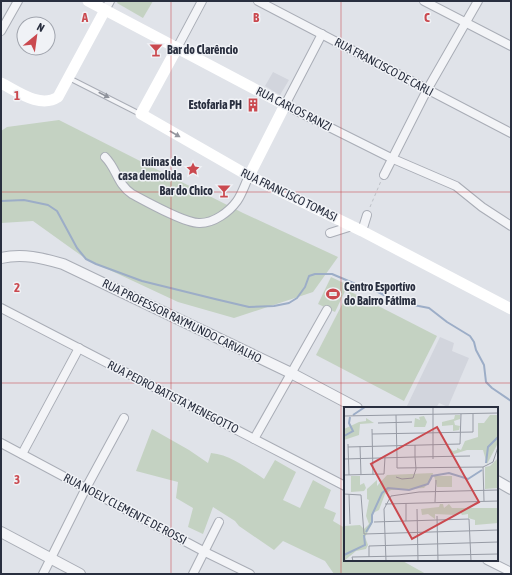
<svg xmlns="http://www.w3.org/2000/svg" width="512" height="575" font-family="'Asap Condensed',sans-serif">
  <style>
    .built { fill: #d2d5dd }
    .green { fill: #c4d2c2 }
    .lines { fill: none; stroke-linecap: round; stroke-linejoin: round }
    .stream { stroke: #9cadc7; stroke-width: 2 }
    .service-casing { stroke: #a9adb6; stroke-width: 6 }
    .minor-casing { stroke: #a9adb6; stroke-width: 10 }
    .tertiary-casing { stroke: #a9adb6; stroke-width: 12 }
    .path { stroke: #bec1c7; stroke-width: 1; stroke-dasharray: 3 3; stroke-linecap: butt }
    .service { stroke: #f3f4f7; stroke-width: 4 }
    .minor { stroke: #f3f4f7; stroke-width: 8 }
    .tertiary { stroke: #f3f4f7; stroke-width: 10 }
    .secondary { stroke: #fff; stroke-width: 11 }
    .oneway { fill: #8e929b }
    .oneway2 { fill: #94979f }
    .grid { fill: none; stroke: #ca494f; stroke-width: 1; stroke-opacity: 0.55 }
    .labels { text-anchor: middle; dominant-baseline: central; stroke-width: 3; stroke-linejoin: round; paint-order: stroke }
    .poi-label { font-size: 12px; font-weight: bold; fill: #292f3f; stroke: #f0f2f6; text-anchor: end }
    .street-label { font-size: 12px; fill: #292f3f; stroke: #f0f2f6 }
    .inset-river { fill: none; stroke: #9cadc7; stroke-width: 2 }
    .inset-road { fill: none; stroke: #979ba5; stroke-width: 1 }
    .view { fill: #ca494f; fill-opacity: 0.15; stroke: #ca494f; stroke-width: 2 }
    .inset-edge { fill: none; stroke: #292f3f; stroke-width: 2 }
    .grid-label { font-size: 13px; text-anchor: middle; font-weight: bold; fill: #ca494f; stroke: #f0f2f6; stroke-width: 3; stroke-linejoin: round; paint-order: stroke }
  </style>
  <rect width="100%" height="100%" fill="#e0e3e9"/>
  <g class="built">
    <path d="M 273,72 L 289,80 L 280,95 L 265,86 Z"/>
    <path d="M 440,337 L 454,343 L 452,351 L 469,358 L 448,407 L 439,403 L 436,408 L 406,408 Z"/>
  </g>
  <g class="green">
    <path d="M 118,1 L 153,1 L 143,18 L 117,3 Z"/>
    <path d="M 59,120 L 243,213 L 338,257 L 313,292 L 234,318 L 178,302 L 86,259 L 33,221 L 1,223 L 1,131 L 7,127 Z"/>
    <path d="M 331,277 L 348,285 L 335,312 L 318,304 Z"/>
    <path d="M 349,291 L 437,336 L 404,401 L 316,355 Z"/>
    <path d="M 152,429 L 189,450 L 208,463 L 211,453 C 231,455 247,468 264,479 L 275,460 L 296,472 L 283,500 L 300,508 L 313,480 L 331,490 L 324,508 L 336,513 L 333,521 L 345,528 L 345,560 L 401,560 L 426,574 L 334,574 L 325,561 L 283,541 L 274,550 L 239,526 L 235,521 L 213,507 L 203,534 L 188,527 L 193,508 L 176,498 L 178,482 L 136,471 Z"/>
  </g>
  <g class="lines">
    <path class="stream" d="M 1,201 L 24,200 L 48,205 L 57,211 L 77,248 L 86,259 L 96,264 L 142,281 L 215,299 L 249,307 L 274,306 L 289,303 L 297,298 L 305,287 L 309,276 L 315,274 L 332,274 L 358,285 L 376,291 L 398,302 L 429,308 L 447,322 L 470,336 L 474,342 L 476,350 L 484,365 L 486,382 L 492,388 L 511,401"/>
    <g class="service-casing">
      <path id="service" d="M 69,78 L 140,114"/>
    </g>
    <g class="minor-casing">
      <g id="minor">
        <path d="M 258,1 L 511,133"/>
        <path d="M 424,1 L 511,46"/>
        <path d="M 105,10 L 110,1"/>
        <path d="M 1,31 L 18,1"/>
        <path d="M 322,34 L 285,105 L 391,158 L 456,186 L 482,207 L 511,226"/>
        <path d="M 177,48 L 202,1"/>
        <path d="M 105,157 C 117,169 117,184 132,194 C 147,202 186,224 200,223 C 214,223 229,212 237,201 C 242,194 245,184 249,176"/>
        <path d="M 384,175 L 427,90 L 478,1"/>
        <path d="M 362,231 L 367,215"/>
        <path d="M 330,233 L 352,226"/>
        <path d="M 1,308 L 345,486"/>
        <path d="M 254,439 L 327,310"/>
        <path d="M 1,443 L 205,552 L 250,574"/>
        <path d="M 22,454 L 79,348"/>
        <path d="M 487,560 L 511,572"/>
        <path d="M 43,574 L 86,488 L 124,418"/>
        <path d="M 193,574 L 219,522"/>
      </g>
    </g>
    <g class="tertiary-casing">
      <g id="tertiary">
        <path d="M 1,258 C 23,253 42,258 63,264 L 291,373 L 357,408"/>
        <path d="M 497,481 L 511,489"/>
        <path d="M 1,532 L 80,574"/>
      </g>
    </g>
    <path class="path" d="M 370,207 L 381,181"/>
    <use href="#service" class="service"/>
    <use href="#minor" class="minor"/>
    <use href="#tertiary" class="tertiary"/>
    <g class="secondary">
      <path d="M 88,1 L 285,105 L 249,176"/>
      <path d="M 177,48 L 141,114 L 249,176 L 362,231 L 511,309"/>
      <path d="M 1,83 C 17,91 40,109 58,97 L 105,10"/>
    </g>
  </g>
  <defs><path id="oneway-solid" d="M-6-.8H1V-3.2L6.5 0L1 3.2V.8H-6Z"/></defs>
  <use class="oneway" href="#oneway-solid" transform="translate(104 95) rotate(27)"/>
  <use class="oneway2" href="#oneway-solid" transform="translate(175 134) rotate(30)"/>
  <path class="grid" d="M 171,1 L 171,574M 341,1 L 341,574M 1,192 L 511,192M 1,383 L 511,383"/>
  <defs>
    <g id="bar-bare" transform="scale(1.08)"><path d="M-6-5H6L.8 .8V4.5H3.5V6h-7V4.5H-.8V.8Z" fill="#ca494f" stroke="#f0f2f6" stroke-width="2.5" paint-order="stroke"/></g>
    <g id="building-bare" transform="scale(1.08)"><path d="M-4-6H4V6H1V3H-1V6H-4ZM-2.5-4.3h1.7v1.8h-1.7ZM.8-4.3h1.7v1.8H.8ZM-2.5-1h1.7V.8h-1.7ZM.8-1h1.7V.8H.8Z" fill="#ca494f" stroke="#f0f2f6" stroke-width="2.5" paint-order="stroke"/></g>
    <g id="sight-bare" transform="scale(1.08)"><path d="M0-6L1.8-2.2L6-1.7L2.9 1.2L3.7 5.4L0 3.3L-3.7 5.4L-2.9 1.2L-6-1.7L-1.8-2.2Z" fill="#ca494f" stroke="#f0f2f6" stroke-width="2.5" paint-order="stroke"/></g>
    <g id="stadium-bare" transform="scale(1.08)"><path d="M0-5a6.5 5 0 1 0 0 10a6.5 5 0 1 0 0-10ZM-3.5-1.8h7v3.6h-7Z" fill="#ca494f" stroke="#f0f2f6" stroke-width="2.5" paint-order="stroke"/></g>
  </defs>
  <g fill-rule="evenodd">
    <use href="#bar-bare" x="156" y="50"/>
    <use href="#building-bare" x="253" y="105"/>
    <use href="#sight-bare" x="193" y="169"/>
    <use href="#bar-bare" x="224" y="191"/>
    <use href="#stadium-bare" x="333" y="294"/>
  </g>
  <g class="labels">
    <g class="poi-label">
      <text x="167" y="50" text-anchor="start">Bar do Clarêncio</text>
      <text x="242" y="105">Estofaria PH</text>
      <text x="182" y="162">ruínas de<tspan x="182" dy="14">casa demolida</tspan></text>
      <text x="213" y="191">Bar do Chico</text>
      <text x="344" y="287" text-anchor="start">Centro Esportívo<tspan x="344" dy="14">do Bairro Fátima</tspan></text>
    </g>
    <g class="street-label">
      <text transform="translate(384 67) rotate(28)">RUA FRANCISCO DE CARLI</text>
      <text transform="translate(294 109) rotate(27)">RUA CARLOS RANZI</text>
      <text transform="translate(289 195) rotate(26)">RUA FRANCISCO TOMASI</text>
      <text transform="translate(182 321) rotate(26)">RUA PROFESSOR RAYMUNDO CARVALHO</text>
      <text transform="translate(173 397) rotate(27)">RUA PEDRO BATISTA MENEGOTTO</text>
      <text transform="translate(125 509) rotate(28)">RUA NOELY CLEMENTE DE ROSSI</text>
    </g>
  </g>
  <g transform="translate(344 407)">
    <rect width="154" height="154" fill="#e0e3e9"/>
    <path d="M 111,8 L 116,8 L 116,12 L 110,14 L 111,18 L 116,19 L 115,23 L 109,24 L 109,18 L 98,19 L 98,15 L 110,12 ZM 146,8 L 154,8 L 154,36 L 143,57 L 139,43 L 123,43 L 107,48 L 106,41 L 109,44 L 113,43 L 113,41 L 117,43 L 121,34 L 134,30 L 134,16 L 140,16 ZM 80,9 L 83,15 L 81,20 L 70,20 L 71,11 L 76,13 L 75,10 ZM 22,11 L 30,16 L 16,17 L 15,28 L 0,33 L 0,22 L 15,15 L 22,14 ZM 154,51 L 154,81 L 141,82 L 141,60 L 146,59 ZM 89,66 L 88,72 L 80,81 L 47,83 L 41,87 L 35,103 L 29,106 L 28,117 L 21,130 L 24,138 L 22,142 L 12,144 L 0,154 L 0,119 L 16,118 L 20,122 L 25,117 L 22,109 L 25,93 L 23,92 L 23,82 L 33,73 L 33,79 L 43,68 ZM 7,69 L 16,69 L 16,78 L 20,76 L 22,81 L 20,84 L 7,85 ZM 90,69 L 108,69 L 108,80 L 93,80 ZM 96,97 L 99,97 L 100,101 L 105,97 L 108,101 L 154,101 L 154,116 L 131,118 L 131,113 L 124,111 L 124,107 L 118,108 L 116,105 L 112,108 L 91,107 L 91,112 L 84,107 L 78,108 L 77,102 L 95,100 Z" fill="#c4d2c2"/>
    <path class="inset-river" d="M 9,8 L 21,0M 0,29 L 9,24 L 5,16 L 6,10M 142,56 L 144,40 L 154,30M 22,125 L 28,115 L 28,108 L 38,86 L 44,81 L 65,83 L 84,77 L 88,69 L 105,66 L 124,72 L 138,63M 0,148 L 21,138 L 20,128"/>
    <path class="inset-road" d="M 89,1 L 89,52M 52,8 L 53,50M 0,9 L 154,6M 34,16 L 68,15M 28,22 L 29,68M 28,27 L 129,25 L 129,7M 4,37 L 5,68M 71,38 L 71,50 L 126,49M 16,39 L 17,68M 4,40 L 116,37 L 117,7M 53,50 L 53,61 L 139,60 L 149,55 L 154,40M 0,52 L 71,50 L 72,62M 139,60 L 140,94M 0,68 L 40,67 L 41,50M 52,70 L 58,72 L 69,71 L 72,62M 0,87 L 17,88 L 20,127 L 154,123M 5,87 L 6,117M 91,95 L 92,73M 62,96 L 62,114M 41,97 L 154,94M 73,102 L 74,154M 93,109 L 94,154M 30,115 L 125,112 L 127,154M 25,150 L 25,139 L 154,135M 9,154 L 8,150 L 154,147M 42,154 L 40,102 L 47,89 L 75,85 L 154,83"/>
    <path class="view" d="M 93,20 L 135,95 L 68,132 L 27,57 Z"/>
    <rect width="154" height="154" class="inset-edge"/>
  </g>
  <g class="grid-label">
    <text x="85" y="22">A</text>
    <text x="256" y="22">B</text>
    <text x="427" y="22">C</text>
    <text x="17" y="100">1</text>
    <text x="17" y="292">2</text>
    <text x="17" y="484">3</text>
  </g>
  <rect width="512" height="575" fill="none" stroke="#292f3f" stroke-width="4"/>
  <g transform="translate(36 36) rotate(29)"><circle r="19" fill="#f0f2f6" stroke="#a0a4ad"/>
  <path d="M0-3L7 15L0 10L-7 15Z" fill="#ca494f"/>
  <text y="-6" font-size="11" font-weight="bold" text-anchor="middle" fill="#292f3f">N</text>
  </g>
</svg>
